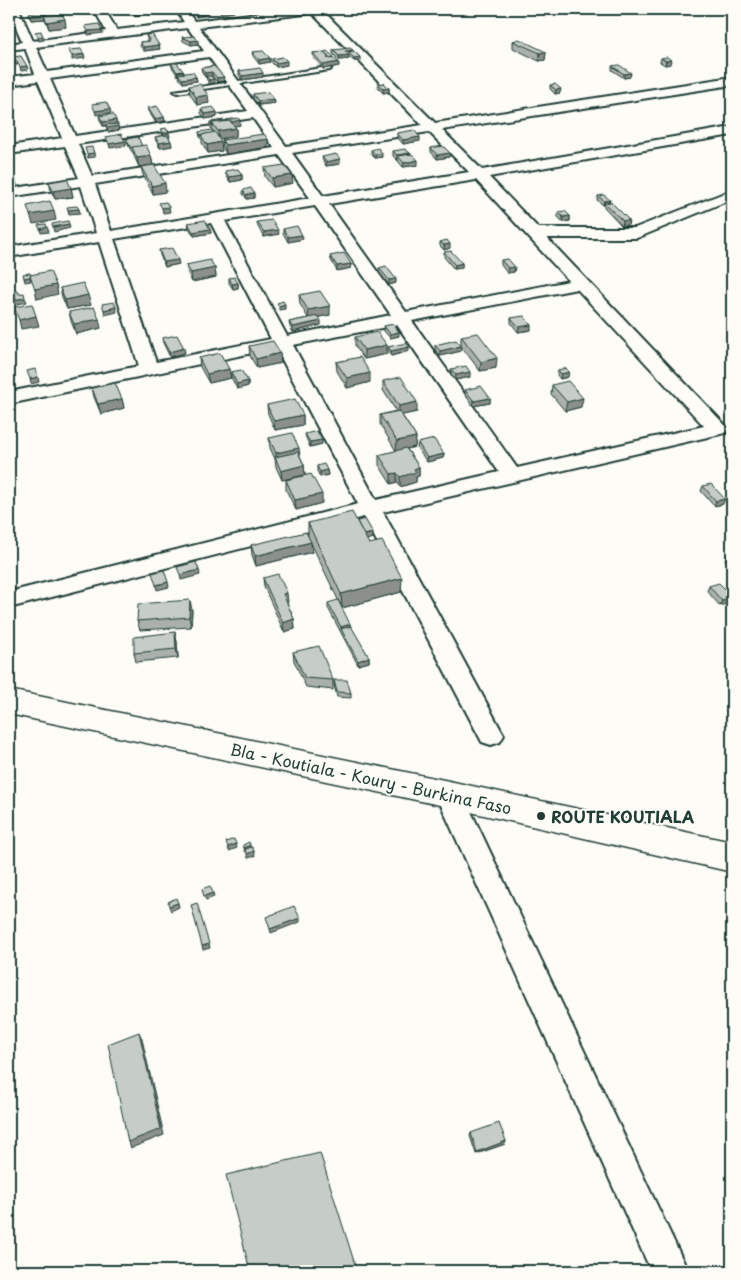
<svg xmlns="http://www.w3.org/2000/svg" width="741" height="1280" font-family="'Playpen Sans',sans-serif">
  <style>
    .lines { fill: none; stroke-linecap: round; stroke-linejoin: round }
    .service-casing { stroke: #1f3d34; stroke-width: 4 }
    .minor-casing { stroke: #1f3d34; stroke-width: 4 }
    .primary-casing { stroke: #1f3d34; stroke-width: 3 }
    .service { fill: #fdfcf7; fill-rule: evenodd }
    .minor { fill: #fdfcf7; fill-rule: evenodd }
    .primary { fill: #fdfcf7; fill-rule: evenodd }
    .wall { fill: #aab0ab; stroke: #1f3d34 }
    .shaded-wall { fill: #8b908b; stroke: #1f3d34 }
    .building { fill: #c6cdc7; stroke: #1f3d34 }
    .poi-dot { fill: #1f3d34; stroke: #fdfcf7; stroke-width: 2 }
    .labels { text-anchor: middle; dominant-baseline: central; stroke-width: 4; stroke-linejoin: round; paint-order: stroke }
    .street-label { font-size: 16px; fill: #1f3d34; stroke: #fdfcf7 }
    .poi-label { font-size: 16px; font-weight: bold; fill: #1f3d34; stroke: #fdfcf7; text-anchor: start }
  </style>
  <rect width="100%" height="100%" fill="#fdfcf7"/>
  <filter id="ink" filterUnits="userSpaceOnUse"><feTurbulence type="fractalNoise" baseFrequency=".02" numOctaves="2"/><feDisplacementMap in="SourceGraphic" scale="10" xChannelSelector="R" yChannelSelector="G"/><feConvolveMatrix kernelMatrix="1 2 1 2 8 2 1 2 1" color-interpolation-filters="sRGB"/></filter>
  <g filter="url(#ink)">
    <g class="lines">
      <g class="service-casing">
        <path id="service" d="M 328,67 L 331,69 L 330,70 L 177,93 L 174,91 Z"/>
      </g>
      <g class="minor-casing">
        <g id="minor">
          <path d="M 9,9 L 19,9 L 33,41 L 106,31 L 94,9 L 104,9 L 117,30 L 184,22 L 178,13 L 183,10 L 187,11 L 194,21 L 291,9 L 321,9 L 435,123 L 732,77 L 732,85 L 442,130 L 482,170 L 732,127 L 732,135 L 489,177 L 538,228 L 635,228 L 732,190 L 732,199 L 637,238 L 547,238 L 725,425 L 728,429 L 725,433 L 383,512 L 500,728 L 504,735 L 500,742 L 491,745 L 482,742 L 364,517 L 9,608 L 9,592 L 358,504 L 276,348 L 9,404 L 9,392 L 139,366 L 99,242 L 9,257 L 9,247 L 96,233 L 81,186 L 9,197 L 9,189 L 79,178 L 65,146 L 9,154 L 9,146 L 62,138 L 38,81 L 9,85 L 9,77 L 35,74 L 25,48 L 9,50 L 9,44 L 22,42 ZM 312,13 L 422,125 L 286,146 L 199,27 ZM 188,28 L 204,51 L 47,72 L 36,47 ZM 209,57 L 248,111 L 75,136 L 50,79 ZM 253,118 L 274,148 L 92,176 L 78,144 ZM 429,132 L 469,172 L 323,196 L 292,153 ZM 279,155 L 310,198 L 111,231 L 95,184 ZM 476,180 L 569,281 L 406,312 L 329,204 ZM 315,206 L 391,315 L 287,336 L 225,221 ZM 211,223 L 271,339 L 156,362 L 114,239 ZM 577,289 L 704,426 L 517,468 L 412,321 ZM 397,325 L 499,472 L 376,500 L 293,345 Z"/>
          <path d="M 449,782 L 459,786 L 688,1271 L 651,1271 L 436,794 L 439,786 Z"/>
        </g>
      </g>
      <g class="primary-casing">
        <path id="primary" d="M 9,690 L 449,781 L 732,842 L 732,872 L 449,807 L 9,714 Z"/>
      </g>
      <use href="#service" class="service"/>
      <use href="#minor" class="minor"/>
      <use href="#primary" class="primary"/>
    </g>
    <g class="wall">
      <path d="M 191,9 L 206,9 L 209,15 L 196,17 L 192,12 Z"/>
      <path d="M 217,9 L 234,9 L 234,12 L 221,14 Z"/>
      <path d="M 29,13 L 47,16 L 66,27 L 49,29 L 45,19 L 31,20 Z"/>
      <path d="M 146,35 L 160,49 L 144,51 L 140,46 L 140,42 L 148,41 L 147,39 Z"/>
      <path d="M 182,37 L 198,44 L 191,45 L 183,41 Z"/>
      <path d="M 513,41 L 546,52 L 545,60 L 539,61 L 513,48 Z"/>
      <path d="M 333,50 L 353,51 L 360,61 L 354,61 L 349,57 L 349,59 L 339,60 L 333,54 Z"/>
      <path d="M 252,52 L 270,58 L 270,62 L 259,64 L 253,56 Z"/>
      <path d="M 324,52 L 334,59 L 339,66 L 323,69 L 313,57 L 313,53 L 324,53 Z"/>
      <path d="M 661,58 L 670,64 L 665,65 L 660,62 Z"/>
      <path d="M 272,59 L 287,65 L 276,67 L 272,63 Z"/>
      <path d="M 171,63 L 183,71 L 184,73 L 196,77 L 197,81 L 183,83 L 179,78 L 179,76 L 178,76 L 172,67 Z"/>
      <path d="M 214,66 L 224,81 L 217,82 L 212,76 L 211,76 L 214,83 L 209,84 L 207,80 L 206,77 L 205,77 L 202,72 L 201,68 Z"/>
      <path d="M 612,66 L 630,77 L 624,78 L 612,70 Z"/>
      <path d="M 239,71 L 263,77 L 242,80 L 239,75 Z"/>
      <path d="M 378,84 L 389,88 L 389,92 L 383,93 L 378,88 Z"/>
      <path d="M 550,85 L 560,93 L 555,94 L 550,89 Z"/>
      <path d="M 189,86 L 209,103 L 197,105 L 190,94 Z"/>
      <path d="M 253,94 L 274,99 L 275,103 L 259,105 L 253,99 Z"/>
      <path d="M 148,108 L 164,117 L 165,121 L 156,123 L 149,112 Z"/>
      <path d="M 201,109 L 217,117 L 205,119 L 201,113 Z"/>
      <path d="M 99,116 L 117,124 L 119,130 L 108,132 L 106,126 L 103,126 L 100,120 Z"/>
      <path d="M 226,120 L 240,125 L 234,126 L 236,128 L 236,136 L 219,139 L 222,151 L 208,153 L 202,143 L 202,140 L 200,137 L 199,132 L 214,133 L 210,126 L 210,122 L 225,121 L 226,121 Z"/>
      <path d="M 161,129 L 170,137 L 169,137 L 172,146 L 160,148 L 156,141 L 155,137 L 163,135 Z"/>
      <path d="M 397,133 L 420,141 L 403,144 L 397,137 Z"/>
      <path d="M 126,139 L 142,146 L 151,156 L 153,165 L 139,167 L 134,156 L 133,152 L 132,152 L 127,143 Z"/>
      <path d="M 222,140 L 268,147 L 226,154 L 223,148 Z"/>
      <path d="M 431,148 L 450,153 L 449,157 L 437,159 L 431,152 Z"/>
      <path d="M 371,150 L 382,157 L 375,158 L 371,154 Z"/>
      <path d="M 393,151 L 410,153 L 410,154 L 418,165 L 403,167 L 398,161 L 398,160 L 397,160 L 393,156 Z"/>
      <path d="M 322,157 L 340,164 L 326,166 L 323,161 Z"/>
      <path d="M 141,167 L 166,192 L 153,194 L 143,175 Z"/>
      <path d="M 264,168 L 293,183 L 273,187 L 265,177 Z"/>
      <path d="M 225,171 L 242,175 L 242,180 L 230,182 L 226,175 Z"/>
      <path d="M 49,182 L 71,188 L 73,197 L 55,199 L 51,191 Z"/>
      <path d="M 243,190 L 254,193 L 254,198 L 247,199 L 243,194 Z"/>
      <path d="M 598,196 L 609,202 L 629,220 L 628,225 L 622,226 L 604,207 L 604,205 L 603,205 L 597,200 Z"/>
      <path d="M 558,212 L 570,216 L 570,221 L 563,222 L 558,217 Z"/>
      <path d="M 257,222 L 279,234 L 264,237 L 258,227 Z"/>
      <path d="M 188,223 L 210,229 L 211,233 L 194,236 L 189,228 Z"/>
      <path d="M 283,229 L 303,239 L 288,242 L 283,233 Z"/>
      <path d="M 440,242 L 450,248 L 444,250 L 440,246 Z"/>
      <path d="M 159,250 L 179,264 L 165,267 L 160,255 Z"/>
      <path d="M 444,252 L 462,263 L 462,268 L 454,269 L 444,257 Z"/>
      <path d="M 330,256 L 351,264 L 351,268 L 337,271 L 331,260 Z"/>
      <path d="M 501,260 L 515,267 L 514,272 L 507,273 L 501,265 Z"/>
      <path d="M 186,265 L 215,268 L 216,277 L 192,282 L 188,274 Z"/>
      <path d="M 379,268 L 396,283 L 389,285 L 379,272 Z"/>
      <path d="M 229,278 L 238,283 L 238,288 L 233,289 L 229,283 Z"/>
      <path d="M 60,288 L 91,305 L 67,309 L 62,297 Z"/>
      <path d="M 299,295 L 330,315 L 319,317 L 321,325 L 293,332 L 290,327 L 289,322 L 308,318 L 300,304 Z"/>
      <path d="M 69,312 L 101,328 L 76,334 L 71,321 Z"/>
      <path d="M 511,318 L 531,330 L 518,332 L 511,323 Z"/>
      <path d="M 384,326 L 399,336 L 390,338 L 384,331 Z"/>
      <path d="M 461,336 L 496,368 L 480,371 L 461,346 L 461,351 L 440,356 L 435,350 L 435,345 L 461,346 Z"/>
      <path d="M 355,337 L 387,354 L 364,359 L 355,346 Z"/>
      <path d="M 162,338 L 185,353 L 170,357 L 163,343 Z"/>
      <path d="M 249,346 L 280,353 L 281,363 L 257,368 L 250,356 Z"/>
      <path d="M 388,347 L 409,351 L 391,356 L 388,352 Z"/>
      <path d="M 199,358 L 229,369 L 231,378 L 209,383 L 200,367 Z"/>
      <path d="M 336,362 L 370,382 L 347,388 L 337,371 Z"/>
      <path d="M 451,369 L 470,377 L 455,380 L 451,374 Z"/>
      <path d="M 558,370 L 568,377 L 560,379 L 557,375 Z"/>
      <path d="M 231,372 L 248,381 L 248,386 L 237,389 L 231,377 Z"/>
      <path d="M 383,381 L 417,412 L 402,415 L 416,437 L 415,447 L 407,449 L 419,467 L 419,476 L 416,477 L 416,482 L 400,487 L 397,482 L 391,484 L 379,465 L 379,455 L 396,451 L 380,424 L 380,415 L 396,411 L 383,390 Z"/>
      <path d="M 552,385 L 581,407 L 565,411 L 551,394 Z"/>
      <path d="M 92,388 L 122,399 L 124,408 L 101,414 L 94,397 Z"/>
      <path d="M 465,390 L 490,398 L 490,403 L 473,406 L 465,394 Z"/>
      <path d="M 267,405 L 303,415 L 303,425 L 275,430 L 268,414 Z"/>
      <path d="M 305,434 L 322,444 L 310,447 L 306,438 Z"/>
      <path d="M 269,438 L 300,456 L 304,465 L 305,475 L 282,480 L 276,467 L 275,459 L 270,448 Z"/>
      <path d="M 418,443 L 444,454 L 443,458 L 427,462 L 417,448 Z"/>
      <path d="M 317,466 L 327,470 L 328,475 L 320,477 L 317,471 Z"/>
      <path d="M 286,480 L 322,503 L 296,510 L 286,490 Z"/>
      <path d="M 703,486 L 723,504 L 714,506 L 701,491 Z"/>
      <path d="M 357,521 L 373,538 L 366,540 L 401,592 L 342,608 L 311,543 L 312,552 L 256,566 L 252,555 L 251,545 L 308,536 L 308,523 Z"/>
      <path d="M 732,549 L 732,567 L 725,560 L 729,551 Z"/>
      <path d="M 263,578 L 288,602 L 287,603 L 294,619 L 295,629 L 284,632 L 264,587 Z"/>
      <path d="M 709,586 L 725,589 L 731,587 L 720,606 L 707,591 Z"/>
      <path d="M 328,603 L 350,624 L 350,626 L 369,657 L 369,662 L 358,665 L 328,608 Z"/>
      <path d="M 192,610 L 191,627 L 140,630 L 137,621 Z"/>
      <path d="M 175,632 L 177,642 L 178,658 L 136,662 L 134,653 Z"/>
      <path d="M 293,652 L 333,680 L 333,690 L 306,687 L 294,661 Z"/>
      <path d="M 334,680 L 351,693 L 351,698 L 337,697 L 334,685 Z"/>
      <path d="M 471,1133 L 506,1141 L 505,1144 L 476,1154 L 470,1136 Z"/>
    </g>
    <g class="shaded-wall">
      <path d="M 234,9 L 234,12 L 221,14 L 221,10 Z"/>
      <path d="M 143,11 L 143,15 L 134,16 L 133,13 Z"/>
      <path d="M 209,11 L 209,15 L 196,17 L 196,13 Z"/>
      <path d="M 46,15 L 47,18 L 44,16 L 45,19 L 31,20 L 30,16 Z"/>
      <path d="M 65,19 L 66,27 L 49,29 L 47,22 Z"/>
      <path d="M 102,30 L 103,33 L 88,35 L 88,31 Z"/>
      <path d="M 43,36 L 44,40 L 39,41 L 38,37 Z"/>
      <path d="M 198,40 L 198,44 L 191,45 L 191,41 Z"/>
      <path d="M 159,45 L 160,49 L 144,51 L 143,47 Z"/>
      <path d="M 546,52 L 545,60 L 539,61 L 540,53 Z"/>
      <path d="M 84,54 L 85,58 L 72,60 L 72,56 Z"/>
      <path d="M 349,55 L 349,59 L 339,60 L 339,56 Z"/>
      <path d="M 360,57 L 360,61 L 354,61 L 354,58 Z"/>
      <path d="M 270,58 L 270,62 L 259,64 L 259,60 Z"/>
      <path d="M 671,60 L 670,64 L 665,65 L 666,61 Z"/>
      <path d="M 14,61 L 17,61 L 18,65 L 15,65 Z"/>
      <path d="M 287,61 L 287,65 L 276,67 L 276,63 Z"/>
      <path d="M 339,62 L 339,66 L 323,69 L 323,65 Z"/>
      <path d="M 27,66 L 28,70 L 21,71 L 20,67 Z"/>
      <path d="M 183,71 L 184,75 L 178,74 L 179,76 L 178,76 L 177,72 Z"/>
      <path d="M 212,72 L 212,76 L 205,77 L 205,73 Z"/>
      <path d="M 263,73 L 263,77 L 242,80 L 242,76 Z"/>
      <path d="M 631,73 L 630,77 L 624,78 L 624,74 Z"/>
      <path d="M 196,77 L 197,81 L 183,83 L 182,79 Z"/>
      <path d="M 224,77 L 224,81 L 217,82 L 217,78 Z"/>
      <path d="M 214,79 L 214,83 L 209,84 L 209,80 Z"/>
      <path d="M 389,88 L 389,92 L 383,93 L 383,89 Z"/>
      <path d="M 561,89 L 560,93 L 555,94 L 556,90 Z"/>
      <path d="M 208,95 L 209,103 L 197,105 L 196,97 Z"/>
      <path d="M 274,99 L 275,103 L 259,105 L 258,101 Z"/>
      <path d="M 110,109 L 111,113 L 96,115 L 95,111 Z"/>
      <path d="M 217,112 L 217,117 L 205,119 L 205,114 Z"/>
      <path d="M 164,117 L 165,121 L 156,123 L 155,119 Z"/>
      <path d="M 116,120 L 117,124 L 103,126 L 103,122 Z"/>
      <path d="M 240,120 L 240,125 L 229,127 L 228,123 Z"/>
      <path d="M 118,126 L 119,130 L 108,132 L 107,128 Z"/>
      <path d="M 236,128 L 236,136 L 219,139 L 218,131 Z"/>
      <path d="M 163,133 L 169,133 L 170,137 L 164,138 Z"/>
      <path d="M 420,137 L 420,141 L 403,144 L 403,140 Z"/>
      <path d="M 268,139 L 268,147 L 226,154 L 225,145 Z"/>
      <path d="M 125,141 L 126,146 L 110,148 L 109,144 Z"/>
      <path d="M 171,141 L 172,146 L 160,148 L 159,143 Z"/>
      <path d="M 221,142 L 222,151 L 208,153 L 207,145 Z"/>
      <path d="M 94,153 L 95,157 L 88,158 L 87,154 Z"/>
      <path d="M 382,153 L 382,157 L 375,158 L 375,154 Z"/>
      <path d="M 410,153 L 409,157 L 398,156 L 398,160 L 397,160 L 397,155 Z"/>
      <path d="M 450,153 L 449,157 L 437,159 L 437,155 Z"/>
      <path d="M 151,156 L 153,165 L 139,167 L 137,158 Z"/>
      <path d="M 340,159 L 340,164 L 326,166 L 326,162 Z"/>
      <path d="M 418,160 L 418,165 L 403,167 L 404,163 Z"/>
      <path d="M 242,175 L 242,180 L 230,182 L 229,177 Z"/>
      <path d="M 292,175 L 293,183 L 273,187 L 272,178 Z"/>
      <path d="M 16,181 L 17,185 L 9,186 L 9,182 Z"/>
      <path d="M 165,183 L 166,192 L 153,194 L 152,186 Z"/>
      <path d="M 71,188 L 73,197 L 55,199 L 53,191 Z"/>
      <path d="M 254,193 L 254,198 L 247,199 L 246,195 Z"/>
      <path d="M 610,200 L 609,204 L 604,203 L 604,205 L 603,205 L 604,201 Z"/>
      <path d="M 169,207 L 170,212 L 163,213 L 162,208 Z"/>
      <path d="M 79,209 L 80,213 L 69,214 L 68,210 Z"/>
      <path d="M 54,211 L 56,220 L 33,224 L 30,215 Z"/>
      <path d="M 570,216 L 570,221 L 563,222 L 563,217 Z"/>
      <path d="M 629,220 L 628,225 L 622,226 L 623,221 Z"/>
      <path d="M 69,224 L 70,228 L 54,232 L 53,227 Z"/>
      <path d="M 47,227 L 49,232 L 41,233 L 40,229 Z"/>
      <path d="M 210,229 L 211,233 L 194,236 L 193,232 Z"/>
      <path d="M 278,230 L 279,234 L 264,237 L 264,232 Z"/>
      <path d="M 302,235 L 303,239 L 288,242 L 288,237 Z"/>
      <path d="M 450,244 L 450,248 L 444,250 L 444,245 Z"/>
      <path d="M 178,260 L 179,264 L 165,267 L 164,262 Z"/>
      <path d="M 462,263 L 462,268 L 454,269 L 455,265 Z"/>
      <path d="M 351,264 L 351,268 L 337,271 L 337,266 Z"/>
      <path d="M 515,267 L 514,272 L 507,273 L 508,268 Z"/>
      <path d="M 215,268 L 216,277 L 192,282 L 191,273 Z"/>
      <path d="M 30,277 L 31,281 L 25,282 L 24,278 Z"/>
      <path d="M 396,279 L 396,283 L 389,285 L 389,280 Z"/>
      <path d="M 238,283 L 238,288 L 233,289 L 232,284 Z"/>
      <path d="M 56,285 L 58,294 L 37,299 L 35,289 Z"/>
      <path d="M 88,295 L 91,305 L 67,309 L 65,300 Z"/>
      <path d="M 25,298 L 27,302 L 14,305 L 13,300 Z"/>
      <path d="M 285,304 L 285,309 L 279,310 L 279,306 Z"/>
      <path d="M 330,306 L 330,315 L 309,319 L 308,310 Z"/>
      <path d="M 116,307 L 117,312 L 105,315 L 104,310 Z"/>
      <path d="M 36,316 L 39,326 L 21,329 L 19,320 Z"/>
      <path d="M 99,319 L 101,328 L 76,334 L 74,324 Z"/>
      <path d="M 321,321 L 321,325 L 293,332 L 293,327 Z"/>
      <path d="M 531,325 L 531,330 L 518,332 L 519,327 Z"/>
      <path d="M 399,332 L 399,336 L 390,338 L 390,334 Z"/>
      <path d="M 387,345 L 387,354 L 364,359 L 364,350 Z"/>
      <path d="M 461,346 L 461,351 L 440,356 L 440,351 Z"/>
      <path d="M 409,347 L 409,351 L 391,356 L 391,351 Z"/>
      <path d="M 184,348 L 185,353 L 170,357 L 169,352 Z"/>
      <path d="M 280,353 L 281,363 L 257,368 L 256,359 Z"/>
      <path d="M 497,358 L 496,368 L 480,371 L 481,362 Z"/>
      <path d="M 229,369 L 231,378 L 209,383 L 207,374 Z"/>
      <path d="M 470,372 L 470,377 L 455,380 L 456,375 Z"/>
      <path d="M 569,372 L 568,377 L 560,379 L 561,374 Z"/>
      <path d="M 370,373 L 370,382 L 347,388 L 347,378 Z"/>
      <path d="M 38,377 L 39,382 L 31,384 L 30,379 Z"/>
      <path d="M 248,381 L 248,386 L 237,389 L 237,384 Z"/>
      <path d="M 490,398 L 490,403 L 473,406 L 474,401 Z"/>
      <path d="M 583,398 L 581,407 L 565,411 L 567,402 Z"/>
      <path d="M 122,399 L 124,408 L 101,414 L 98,404 Z"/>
      <path d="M 417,402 L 417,412 L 398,416 L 399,406 Z"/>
      <path d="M 303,415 L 303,425 L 275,430 L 274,421 Z"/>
      <path d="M 416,437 L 415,447 L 396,451 L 397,441 Z"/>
      <path d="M 322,440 L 322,444 L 310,447 L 310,442 Z"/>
      <path d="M 299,448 L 300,457 L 276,460 L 276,453 Z"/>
      <path d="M 444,454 L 443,458 L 427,462 L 427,458 Z"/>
      <path d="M 304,465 L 305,475 L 282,480 L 281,471 Z"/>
      <path d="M 419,467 L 419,476 L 416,477 L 416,482 L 400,487 L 400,477 L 414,469 Z"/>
      <path d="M 327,470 L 328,475 L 320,477 L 320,472 Z"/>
      <path d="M 397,473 L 397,482 L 391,484 L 391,474 Z"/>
      <path d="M 322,494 L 322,503 L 296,510 L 295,500 Z"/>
      <path d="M 725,499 L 723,504 L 714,506 L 716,501 Z"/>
      <path d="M 373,533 L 373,538 L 363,541 L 363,536 Z"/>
      <path d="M 311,542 L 312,552 L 256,566 L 255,556 Z"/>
      <path d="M 199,570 L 200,575 L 181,580 L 180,575 Z"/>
      <path d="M 402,578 L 401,592 L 342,608 L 341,594 Z"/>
      <path d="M 168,582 L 169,587 L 157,590 L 156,585 Z"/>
      <path d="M 287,593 L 288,602 L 284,604 L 283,594 Z"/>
      <path d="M 732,598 L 732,602 L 720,606 L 722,601 Z"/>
      <path d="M 190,600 L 192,610 L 191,627 L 189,617 Z"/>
      <path d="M 294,619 L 295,629 L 284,632 L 283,623 Z"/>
      <path d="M 350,624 L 351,629 L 341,629 L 341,627 Z"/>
      <path d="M 175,632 L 177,642 L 178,658 L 176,649 Z"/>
      <path d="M 369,657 L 369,662 L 358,665 L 358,661 Z"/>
      <path d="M 236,844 L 237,848 L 229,851 L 228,847 Z"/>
      <path d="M 250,845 L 251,849 L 245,849 L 246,851 L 245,852 L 244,848 Z"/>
      <path d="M 254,851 L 255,856 L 248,858 L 247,854 Z"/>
      <path d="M 213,893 L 214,897 L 206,900 L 204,896 Z"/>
      <path d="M 178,903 L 179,907 L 171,911 L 169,906 Z"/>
      <path d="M 300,918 L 300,922 L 271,933 L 270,929 Z"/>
      <path d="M 209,944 L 210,948 L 203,950 L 202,946 Z"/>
      <path d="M 139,1032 L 142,1039 L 164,1135 L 131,1148 L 128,1142 Z"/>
      <path d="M 506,1141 L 505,1144 L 476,1154 L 477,1152 Z"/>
    </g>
    <g class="building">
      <path d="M 137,9 L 141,9 L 143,11 L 133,13 L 131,10 Z"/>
      <path d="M 192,9 L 206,9 L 209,11 L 196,13 Z"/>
      <path d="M 219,9 L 231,9 L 221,10 Z"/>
      <path d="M 45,11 L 46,15 L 30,16 L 29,13 Z"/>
      <path d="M 62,14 L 65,19 L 47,22 L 44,16 Z"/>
      <path d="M 99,24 L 102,30 L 88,31 L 85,26 Z"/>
      <path d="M 41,31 L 43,36 L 38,37 L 35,32 Z"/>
      <path d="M 152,34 L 159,45 L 143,47 L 140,42 L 150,41 L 146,35 Z"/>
      <path d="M 194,36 L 198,40 L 191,41 L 182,37 Z"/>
      <path d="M 519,39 L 546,52 L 540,53 L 513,41 Z"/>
      <path d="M 350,48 L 353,50 L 345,51 L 349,55 L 339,56 L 333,50 Z"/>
      <path d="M 81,49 L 84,54 L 72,56 L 68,50 Z"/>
      <path d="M 263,51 L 270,58 L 259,60 L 252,52 Z"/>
      <path d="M 327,51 L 334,57 L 331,58 L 324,52 Z"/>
      <path d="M 354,51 L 360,57 L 354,58 L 348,52 Z"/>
      <path d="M 323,52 L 329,58 L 327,58 L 335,59 L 339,62 L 323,65 L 313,53 Z"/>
      <path d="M 21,56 L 27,66 L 20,67 L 17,61 L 14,61 L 12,57 Z"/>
      <path d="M 283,57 L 287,61 L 276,63 L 272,59 Z"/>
      <path d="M 667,57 L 671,60 L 666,61 L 661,58 Z"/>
      <path d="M 171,63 L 177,63 L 183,71 L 177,72 Z"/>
      <path d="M 619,65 L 631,73 L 624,74 L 612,66 Z"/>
      <path d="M 214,66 L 224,77 L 217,78 L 212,72 L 205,73 L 201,68 Z"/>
      <path d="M 260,68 L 263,73 L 242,76 L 239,71 Z"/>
      <path d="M 193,72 L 196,77 L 182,79 L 178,74 Z"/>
      <path d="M 206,76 L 211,76 L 214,79 L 209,80 Z"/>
      <path d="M 384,83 L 389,88 L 383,89 L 378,84 Z"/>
      <path d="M 200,84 L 208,95 L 196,97 L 189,86 Z"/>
      <path d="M 555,84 L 561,89 L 556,90 L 550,85 Z"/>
      <path d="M 268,92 L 274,99 L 258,101 L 253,94 Z"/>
      <path d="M 106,102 L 110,109 L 95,111 L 92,104 Z"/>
      <path d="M 157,106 L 164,117 L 155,119 L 148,108 Z"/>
      <path d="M 213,107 L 217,112 L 205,114 L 201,109 Z"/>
      <path d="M 113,114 L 116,120 L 103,122 L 99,116 Z"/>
      <path d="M 238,118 L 240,120 L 232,122 L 230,121 L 227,121 L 226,120 Z"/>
      <path d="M 224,120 L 225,121 L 212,123 L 213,127 L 210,122 Z"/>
      <path d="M 230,121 L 236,128 L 218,131 L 212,123 Z"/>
      <path d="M 118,124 L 118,126 L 107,128 L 106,125 Z"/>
      <path d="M 166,128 L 169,133 L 163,133 L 161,129 Z"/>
      <path d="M 212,130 L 214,133 L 201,135 L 201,136 L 199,132 Z"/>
      <path d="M 414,130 L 420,137 L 403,140 L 397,133 Z"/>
      <path d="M 215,132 L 221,142 L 207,145 L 201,135 Z"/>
      <path d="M 121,134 L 125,141 L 109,144 L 106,137 Z"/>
      <path d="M 264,134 L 268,139 L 225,145 L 222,140 Z"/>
      <path d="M 167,135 L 171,141 L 159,143 L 155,137 Z"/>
      <path d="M 138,137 L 142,146 L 131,148 L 126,139 Z"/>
      <path d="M 146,145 L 151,156 L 137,158 L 132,147 Z"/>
      <path d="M 443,146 L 450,153 L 437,155 L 431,148 Z"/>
      <path d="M 92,147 L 94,153 L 87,154 L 85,148 Z"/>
      <path d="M 378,148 L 382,153 L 375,154 L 371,150 Z"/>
      <path d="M 405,149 L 410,153 L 397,155 L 393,151 Z"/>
      <path d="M 336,154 L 340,159 L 326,162 L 322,157 Z"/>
      <path d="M 412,154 L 418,160 L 404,163 L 398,156 Z"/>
      <path d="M 154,165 L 165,183 L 152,186 L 141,167 Z"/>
      <path d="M 284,165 L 292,175 L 272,178 L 264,168 Z"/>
      <path d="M 238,169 L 242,175 L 229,177 L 225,171 Z"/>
      <path d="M 13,175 L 16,181 L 9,182 L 9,176 Z"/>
      <path d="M 67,179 L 71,188 L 53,191 L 49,182 Z"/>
      <path d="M 251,188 L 254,193 L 246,195 L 243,190 Z"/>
      <path d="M 604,195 L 610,200 L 604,201 L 598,196 Z"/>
      <path d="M 50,201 L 54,211 L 30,215 L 27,206 Z"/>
      <path d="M 166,202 L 169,207 L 162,208 L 159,203 Z"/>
      <path d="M 611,202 L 629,220 L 623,221 L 604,203 Z"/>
      <path d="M 77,206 L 79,209 L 68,210 L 67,207 Z"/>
      <path d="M 565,211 L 570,216 L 563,217 L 558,212 Z"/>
      <path d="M 205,220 L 210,229 L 193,232 L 188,223 Z"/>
      <path d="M 272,220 L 278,230 L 264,232 L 257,222 Z"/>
      <path d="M 68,221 L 69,224 L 53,227 L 52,224 Z"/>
      <path d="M 46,224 L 47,227 L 40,229 L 38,225 Z"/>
      <path d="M 297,226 L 302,235 L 288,237 L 283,229 Z"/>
      <path d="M 447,240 L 450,244 L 444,245 L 440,242 Z"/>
      <path d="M 172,248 L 178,260 L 164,262 L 159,250 Z"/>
      <path d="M 451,251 L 462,263 L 455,265 L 444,252 Z"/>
      <path d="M 344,253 L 351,264 L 337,266 L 330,256 Z"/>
      <path d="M 508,259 L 515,267 L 508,268 L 501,260 Z"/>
      <path d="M 210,260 L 215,268 L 191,273 L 186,265 Z"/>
      <path d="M 386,266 L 396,279 L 389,280 L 379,268 Z"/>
      <path d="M 50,271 L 56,285 L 35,289 L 30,275 Z"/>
      <path d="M 30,273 L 31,275 L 30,275 L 30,277 L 24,278 L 23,274 Z"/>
      <path d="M 234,277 L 238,283 L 232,284 L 229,278 Z"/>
      <path d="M 83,283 L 88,295 L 65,300 L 60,288 Z"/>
      <path d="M 18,291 L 19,294 L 24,293 L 25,298 L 13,300 L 10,292 Z"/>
      <path d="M 320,291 L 330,306 L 308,310 L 299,295 Z"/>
      <path d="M 283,301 L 285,304 L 279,306 L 277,303 Z"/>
      <path d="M 114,302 L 116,307 L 104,310 L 102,304 Z"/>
      <path d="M 32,304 L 36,316 L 19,320 L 14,307 Z"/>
      <path d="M 94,307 L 99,319 L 74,324 L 69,312 Z"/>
      <path d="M 318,316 L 321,321 L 293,327 L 289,322 Z"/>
      <path d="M 524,316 L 531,325 L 519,327 L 511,318 Z"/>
      <path d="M 393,324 L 399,332 L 390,334 L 384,326 Z"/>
      <path d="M 377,332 L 387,345 L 364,350 L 355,337 Z"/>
      <path d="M 478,333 L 497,358 L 481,362 L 461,336 Z"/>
      <path d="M 177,335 L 184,348 L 169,352 L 162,338 Z"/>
      <path d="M 456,340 L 461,346 L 440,351 L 435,345 Z"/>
      <path d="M 273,341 L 280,353 L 256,359 L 249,346 Z"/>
      <path d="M 406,343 L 409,347 L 391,351 L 388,347 Z"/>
      <path d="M 220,353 L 229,369 L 207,374 L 199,358 Z"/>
      <path d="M 360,357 L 370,373 L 347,378 L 336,362 Z"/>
      <path d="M 466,366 L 470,372 L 456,375 L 451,369 Z"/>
      <path d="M 566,368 L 569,372 L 561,374 L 558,370 Z"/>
      <path d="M 35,369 L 38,377 L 30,379 L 27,371 Z"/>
      <path d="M 241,370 L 248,381 L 237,384 L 231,372 Z"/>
      <path d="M 401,377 L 417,402 L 399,406 L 383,381 Z"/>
      <path d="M 568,381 L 583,398 L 567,402 L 552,385 Z"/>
      <path d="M 115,383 L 122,399 L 98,404 L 92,388 Z"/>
      <path d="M 481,386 L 490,398 L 474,401 L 465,390 Z"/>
      <path d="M 295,399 L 303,415 L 274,421 L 267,405 Z"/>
      <path d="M 399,411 L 416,437 L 397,441 L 380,415 Z"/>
      <path d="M 317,431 L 322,440 L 310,442 L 305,434 Z"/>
      <path d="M 292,433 L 299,448 L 276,453 L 269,438 Z"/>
      <path d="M 434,439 L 444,454 L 427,458 L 418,443 Z"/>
      <path d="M 406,448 L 419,467 L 414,469 L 416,472 L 400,477 L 397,473 L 391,474 L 379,455 Z"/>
      <path d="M 298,452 L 304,465 L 281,471 L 275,457 Z"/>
      <path d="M 324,464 L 327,470 L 320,472 L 317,466 Z"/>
      <path d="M 311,474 L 322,494 L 295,500 L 286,480 Z"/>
      <path d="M 711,484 L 725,499 L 716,501 L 703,486 Z"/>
      <path d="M 352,512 L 369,544 L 382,541 L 402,578 L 341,594 L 308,523 Z"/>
      <path d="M 365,519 L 373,533 L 364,535 L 357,521 Z"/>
      <path d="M 306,532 L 311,542 L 255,556 L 251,545 Z"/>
      <path d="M 196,562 L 199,570 L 180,575 L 177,567 Z"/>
      <path d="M 164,570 L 168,582 L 156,585 L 152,573 Z"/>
      <path d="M 278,574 L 287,593 L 283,594 L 294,619 L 283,623 L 263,578 Z"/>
      <path d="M 719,583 L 725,589 L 731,587 L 732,589 L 732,598 L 722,601 L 709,586 Z"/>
      <path d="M 190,600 L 189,617 L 137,621 L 138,604 Z"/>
      <path d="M 338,600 L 350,624 L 341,627 L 328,603 Z"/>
      <path d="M 351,626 L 369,657 L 358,661 L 341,629 Z"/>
      <path d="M 175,632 L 176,649 L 134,653 L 134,637 Z"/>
      <path d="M 319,646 L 333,680 L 305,678 L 293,652 Z"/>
      <path d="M 334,680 L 347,680 L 351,693 L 337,692 Z"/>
      <path d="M 234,839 L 236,844 L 228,847 L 226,842 Z"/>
      <path d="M 249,842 L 250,845 L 244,848 L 243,845 Z"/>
      <path d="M 252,847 L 254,851 L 247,854 L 245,849 Z"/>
      <path d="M 210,886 L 213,893 L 204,896 L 202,889 Z"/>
      <path d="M 176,898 L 178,903 L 169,906 L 168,902 Z"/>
      <path d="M 197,903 L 209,944 L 202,946 L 191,905 Z"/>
      <path d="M 294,906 L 300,918 L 270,929 L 266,917 Z"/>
      <path d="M 139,1032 L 161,1129 L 128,1142 L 108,1044 Z"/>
      <path d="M 499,1123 L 506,1141 L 477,1152 L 471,1133 Z"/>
      <path d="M 320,1153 L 357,1271 L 250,1271 L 226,1175 Z"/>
    </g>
  </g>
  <circle class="poi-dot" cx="541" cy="816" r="5"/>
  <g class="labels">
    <g class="street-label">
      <text transform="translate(371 778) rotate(12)">Bla - Koutiala - Koury - Burkina Faso</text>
    </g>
    <g class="poi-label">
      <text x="551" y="816">ROUTE KOUTIALA</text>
    </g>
  </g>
  <rect width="741" height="1280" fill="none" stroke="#fdfcf7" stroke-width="30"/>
  <rect x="15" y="15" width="711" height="1250" fill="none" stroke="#1f3d34" stroke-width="2" filter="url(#ink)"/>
</svg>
